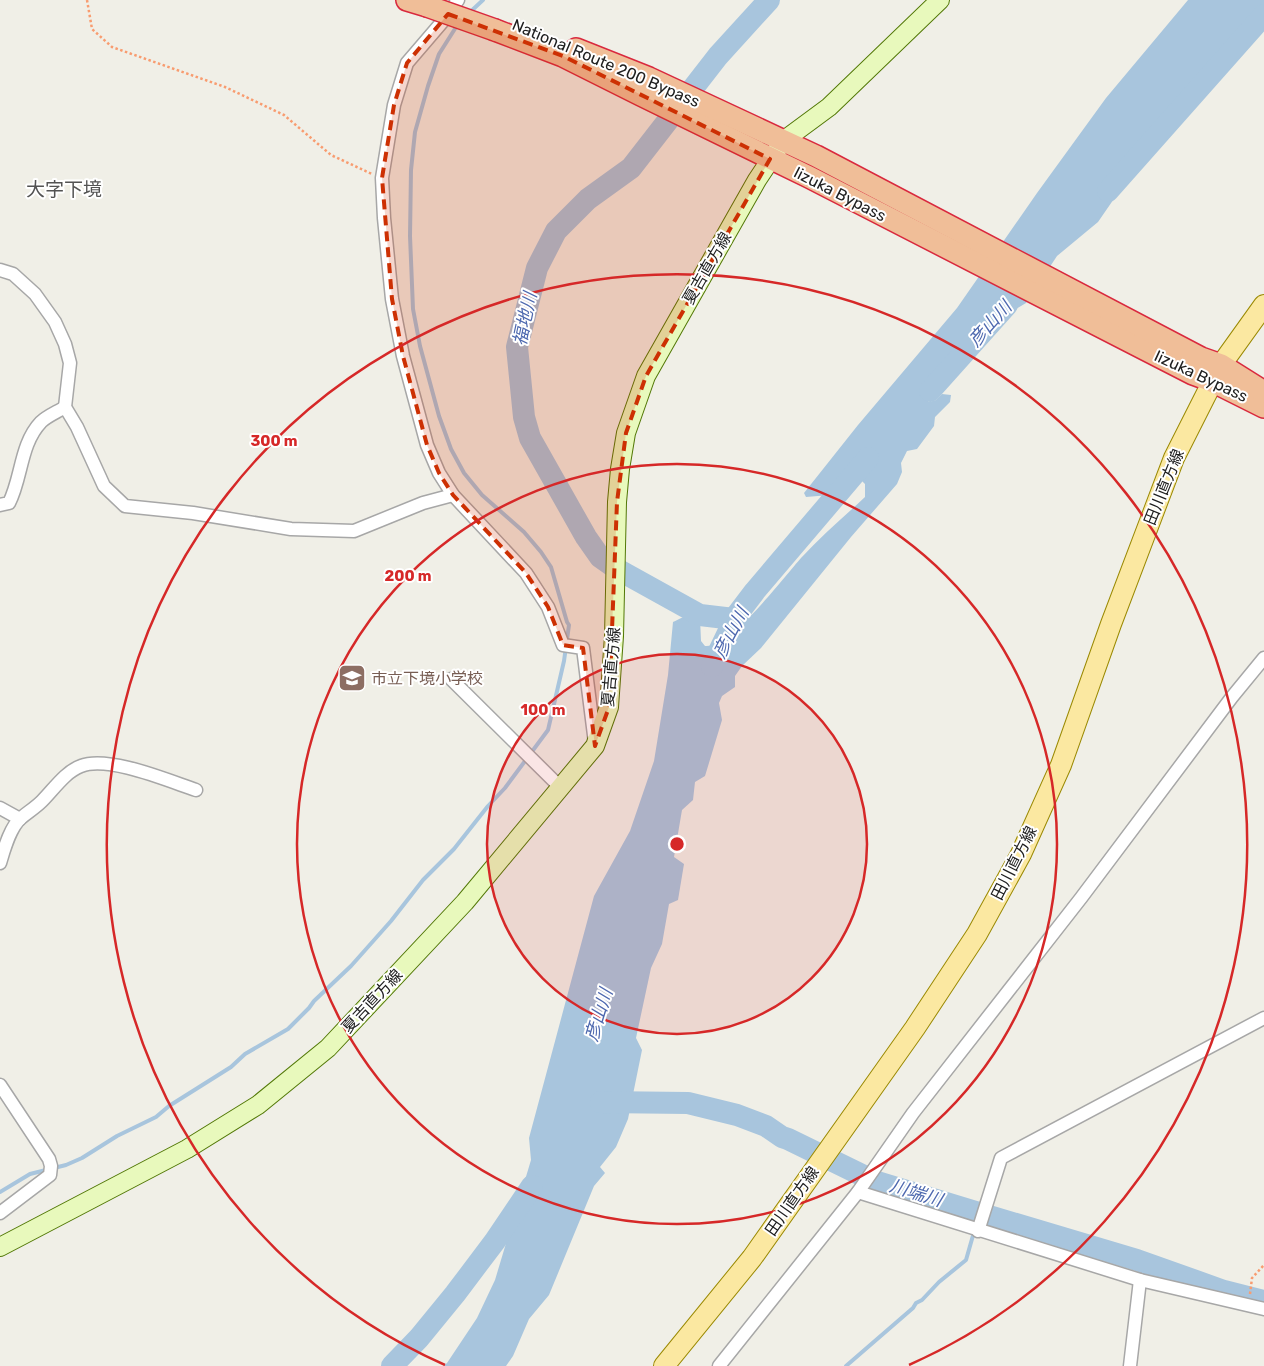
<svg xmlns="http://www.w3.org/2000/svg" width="1264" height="1366" font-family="Rubik,'Noto Sans JP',sans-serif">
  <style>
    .water { fill: #a8c5dd }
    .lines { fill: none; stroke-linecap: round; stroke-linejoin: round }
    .stream { stroke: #a8c5dd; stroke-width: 4 }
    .river { stroke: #a8c5dd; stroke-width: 22 }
    .minor-casing { stroke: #a7a7a7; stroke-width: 15 }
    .secondary-casing { stroke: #527806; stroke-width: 20 }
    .primary-casing { stroke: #9a8902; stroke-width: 22 }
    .trunk-casing { stroke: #d9293e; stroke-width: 24 }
    .path { stroke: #f89c70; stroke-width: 2.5; stroke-dasharray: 2.5 2.5; stroke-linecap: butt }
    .minor { stroke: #fff; stroke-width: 12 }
    .secondary { stroke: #e8f9bc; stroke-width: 18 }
    .primary { stroke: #fbe8a1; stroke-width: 20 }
    .trunk { stroke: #f0be98; stroke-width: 21 }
    .trunk-bridge-casing { stroke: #d9293e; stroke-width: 24; stroke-linecap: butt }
    .trunk-bridge { stroke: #f0be98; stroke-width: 21 }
    .marked { fill: #cd3003; fill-opacity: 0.2; stroke: #cd3003; stroke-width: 4; stroke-dasharray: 10 6; stroke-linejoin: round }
    .ring { fill: none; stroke: #d62828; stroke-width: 2.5 }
    .labels { text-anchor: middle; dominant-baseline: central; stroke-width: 4; stroke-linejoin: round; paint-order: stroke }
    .street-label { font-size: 16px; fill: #202020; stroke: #fff }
    .education-label { font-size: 16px; fill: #785e54; stroke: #fff; text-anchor: start }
    .water-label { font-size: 18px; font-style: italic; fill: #4d68af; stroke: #fff }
    .quarter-label { font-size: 19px; fill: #535353; stroke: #fff }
    .centre { fill: #d62828; stroke: #fff; stroke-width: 2.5 }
    .ring-label { font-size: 15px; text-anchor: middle; font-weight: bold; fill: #d62828; stroke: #fff; stroke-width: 4; stroke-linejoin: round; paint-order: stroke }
  </style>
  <rect width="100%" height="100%" fill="#f0efe7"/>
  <path class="water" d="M 1188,0 L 1264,0 L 1264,9 L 1198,81 L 1165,132 L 1132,158 L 1118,193 L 1098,222 L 1057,256 L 1026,303 L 1006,315 L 995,326 L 980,329 L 926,398 L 929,402 L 936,400 L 942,394 L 951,395 L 950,402 L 935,417 L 934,426 L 917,449 L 907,451 L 901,463 L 902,472 L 897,484 L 851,537 L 761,648 L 742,666 L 735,676 L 735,687 L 722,696 L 719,703 L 722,720 L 705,776 L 695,782 L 693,800 L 682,810 L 674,857 L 684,864 L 678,900 L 669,904 L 662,944 L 651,968 L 636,1038 L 642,1050 L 628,1119 L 616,1147 L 600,1167 L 605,1173 L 594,1186 L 549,1295 L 529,1319 L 513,1356 L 506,1366 L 443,1366 L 447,1363 L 477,1318 L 495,1280 L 531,1160 L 529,1138 L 594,896 L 630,831 L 654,761 L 668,675 L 673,622 C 682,618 692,611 700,618 L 701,641 L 705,646 C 730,649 784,577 801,558 C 821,536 844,517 865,497 L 865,484 L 859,478 L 854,477 L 837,487 L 830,495 L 806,497 L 804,493 L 858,425 L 957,308 L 1037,193 L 1106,98 Z"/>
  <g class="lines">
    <g class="stream">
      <path d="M 468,14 L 483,0"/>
      <path d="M 0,1192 L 30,1174 L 66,1165 L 82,1158 L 117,1136 L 156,1117 L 169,1106 L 231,1067 L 245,1054 L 288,1029 L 309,1008 L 314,1001 L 351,966 L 391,921 L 423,880 L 454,849 L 488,806 L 505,788 L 548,730 L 564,661 L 569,625 L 567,622 L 551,567 L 541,552 L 524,532 L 482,495 L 464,473 L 451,449 L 439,416 L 420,346 L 413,309 L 410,236 L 411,170 L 415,132 L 428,86 L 439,54 L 458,24"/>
      <path d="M 846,1366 L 913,1308 L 916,1303 L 922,1300 L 939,1282 L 966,1260 L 974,1232"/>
    </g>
    <g class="river">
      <path d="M 1108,191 L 1264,15"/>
      <path d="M 930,391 L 1007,305"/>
      <path d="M 734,619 L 700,615 L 617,569 L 600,557 L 586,537 L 530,438 L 524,417 L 517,347 L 537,268 L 556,231 L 588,199 L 631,168 L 718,56 L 769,0"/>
      <path d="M 712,666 L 736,616 L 755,591 L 868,458"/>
      <path d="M 601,1102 L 688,1103 L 737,1115 L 766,1126 L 782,1137 L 788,1139 L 874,1181 L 979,1213 L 1137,1260 L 1224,1291 L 1264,1301"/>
      <path d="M 392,1366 L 419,1338 L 455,1294 L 495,1241 L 532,1186"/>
    </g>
    <g class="minor-casing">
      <g id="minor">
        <path d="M 458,0 L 443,21 L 407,63 L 394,105 L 382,178 L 384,218 L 392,299 L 403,356 L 427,445 L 439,473 L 453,495 L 526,573 L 548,607 L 563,645 L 583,648 L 595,743"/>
        <path d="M 0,270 L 13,274 L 35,294 L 55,322 L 65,344 L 70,363 L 65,407 L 77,427 L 104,486 L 125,506 L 193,513 L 291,529 L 354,531 L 423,503 L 453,495"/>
        <path d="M 0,505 L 9,503 C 22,478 20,444 41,422 C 47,416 57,412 65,407"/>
        <path d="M 451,679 L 561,788"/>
        <path d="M 0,808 L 20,819"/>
        <path d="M 0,863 C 4,850 10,827 21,818 C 28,812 35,808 42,801 C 54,789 65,772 81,766 C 108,755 169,781 196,790"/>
        <path d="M 0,1085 L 49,1159 L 51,1166 L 50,1175 L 0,1213"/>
        <path d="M 858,1192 L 1140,1280 L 1264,1309"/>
        <path d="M 978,1231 L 1001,1158 L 1264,1018"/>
        <path d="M 719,1366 L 858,1192 L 913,1113 L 1081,898 L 1232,697 L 1264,658"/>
        <path d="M 1130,1366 L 1140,1280"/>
      </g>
    </g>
    <g class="secondary-casing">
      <path id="secondary" d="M 0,1247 L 187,1149 L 258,1105 L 328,1048 L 465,902 L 595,746 L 609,707 L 614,636 L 617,502 L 620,469 L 626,433 L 646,376 L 757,180 L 783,141 L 829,107 L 940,0"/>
    </g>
    <g class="primary-casing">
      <path id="primary" d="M 664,1366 L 752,1258 L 915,1028 L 977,934 L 1021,854 L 1061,765 L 1111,624 L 1174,458 L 1221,365 L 1264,305"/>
    </g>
    <g class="trunk-casing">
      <g id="trunk">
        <path d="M 407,0 L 427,6"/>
        <path d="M 495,30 L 563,56 L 641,95 L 809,177 L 1193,374 L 1212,381 L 1264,407"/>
        <path d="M 576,49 L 649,78 L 816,156 L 1201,358 L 1221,365 L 1264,392"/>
      </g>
    </g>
    <g class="path">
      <path d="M 87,0 L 92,29 L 112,47 L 225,87 L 284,115 L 331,155 L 372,174"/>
      <path d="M 1250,1294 L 1252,1278 L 1264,1265"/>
    </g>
    <use href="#minor" class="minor"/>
    <use href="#secondary" class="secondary"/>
    <use href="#primary" class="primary"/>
    <use href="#trunk" class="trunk"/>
    <g class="trunk-bridge-casing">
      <path id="trunk-bridge" d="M 427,6 L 495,30"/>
    </g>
    <use href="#trunk-bridge" class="trunk-bridge"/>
  </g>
  <path class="marked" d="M 448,14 L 563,56 L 770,159 L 646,376 L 626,433 L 617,502 L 609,707 L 595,746 L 583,648 L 563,645 L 548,607 L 526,573 L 453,495 L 439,473 L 427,445 L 403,356 L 392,299 L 382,178 L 394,105 L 407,63 Z"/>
  <circle cx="677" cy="844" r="190" fill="#d62828" fill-opacity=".12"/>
  <g class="ring">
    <circle cx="677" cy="844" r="190"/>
    <circle cx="677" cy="844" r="380"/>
    <path d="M445 1365A570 570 0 1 1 909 1365"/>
  </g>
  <defs>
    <g id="school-square" transform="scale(1.4375)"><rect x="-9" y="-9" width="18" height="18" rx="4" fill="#8d6e63" stroke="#fff"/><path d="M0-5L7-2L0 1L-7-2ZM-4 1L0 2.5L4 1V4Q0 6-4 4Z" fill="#fff"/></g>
  </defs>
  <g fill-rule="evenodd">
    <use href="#school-square" x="352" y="678"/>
  </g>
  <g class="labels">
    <g class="street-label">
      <text transform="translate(606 63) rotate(23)">National Route 200 Bypass</text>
      <text transform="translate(840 194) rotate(27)">Iizuka Bypass</text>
      <text transform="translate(707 268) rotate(-60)">夏吉直方線</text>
      <text transform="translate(1201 376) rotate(25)">Iizuka Bypass</text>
      <text transform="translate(1164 487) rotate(-68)">田川直方線</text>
      <text transform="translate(611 667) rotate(-85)">夏吉直方線</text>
      <text transform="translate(1014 863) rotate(-63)">田川直方線</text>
      <text transform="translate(372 1001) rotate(-47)">夏吉直方線</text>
      <text transform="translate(792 1201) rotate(-55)">田川直方線</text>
    </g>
    <g class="education-label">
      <text x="371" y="678">市立下境小学校</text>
    </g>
    <g class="water-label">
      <text transform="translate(525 319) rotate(-78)">福地川</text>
      <text transform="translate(990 324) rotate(-48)">彦山川</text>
      <text transform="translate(731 633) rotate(-62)">彦山川</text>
      <text transform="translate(599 1015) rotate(-73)">彦山川</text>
      <text transform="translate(916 1193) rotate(17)">川端川</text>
    </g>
    <g class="quarter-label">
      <text x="64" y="189">大字下境</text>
    </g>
  </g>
  <circle cx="677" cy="844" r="8" class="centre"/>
  <g class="ring-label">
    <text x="274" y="446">300 m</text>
    <text x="408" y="581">200 m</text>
    <text x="543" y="715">100 m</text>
  </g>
</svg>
